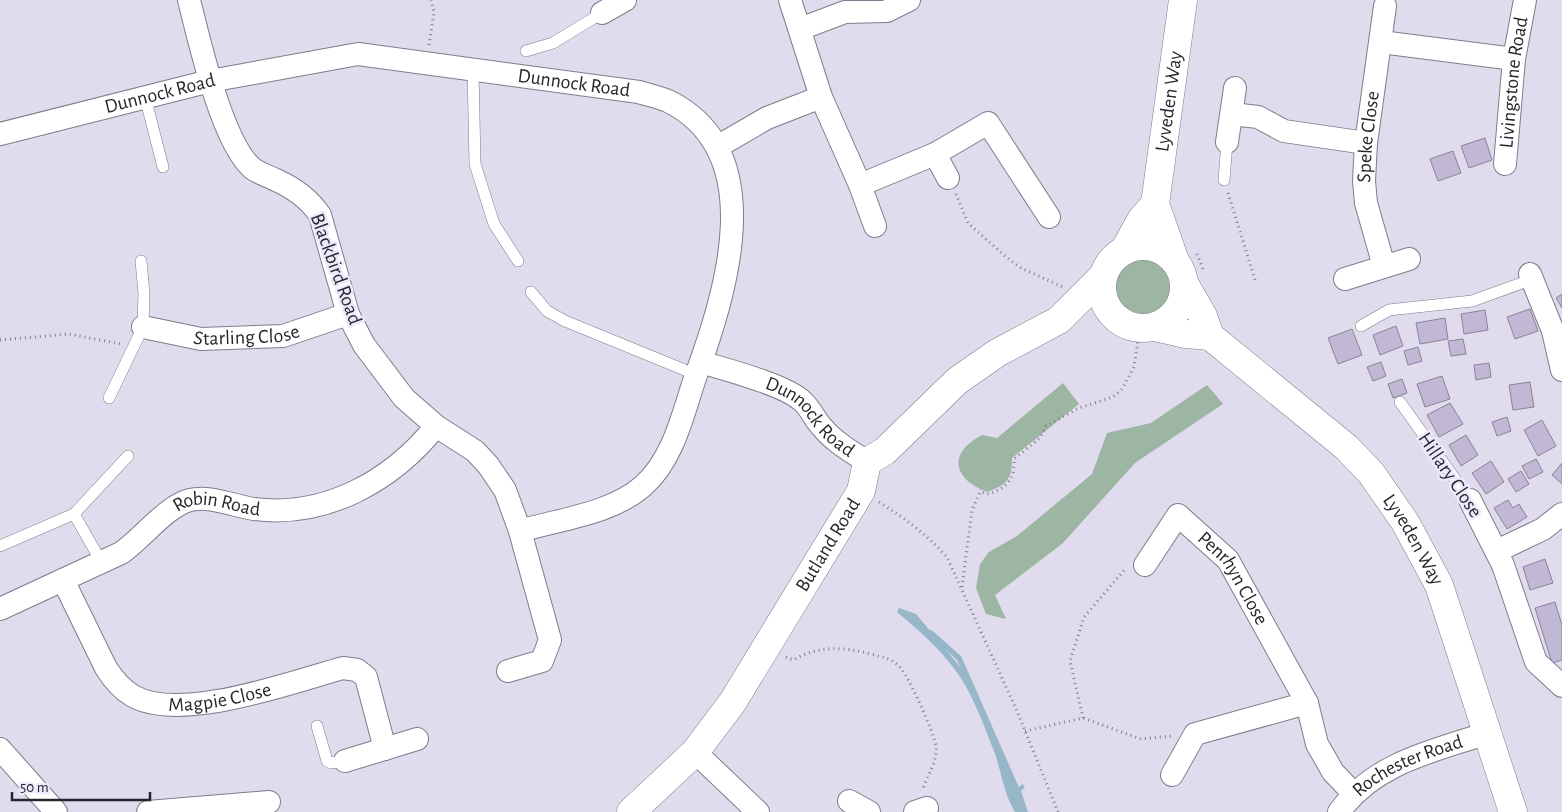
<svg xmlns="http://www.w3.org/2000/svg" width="1562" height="812" font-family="'Alegreya Sans',sans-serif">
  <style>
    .green { fill: #9db5a3 }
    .water { fill: #97b7c9 }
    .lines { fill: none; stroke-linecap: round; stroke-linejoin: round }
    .stream { stroke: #97b7c9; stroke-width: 5.5 }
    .building { fill: #c1b8d6; stroke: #898495 }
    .service-casing { stroke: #807b8c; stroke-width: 12 }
    .minor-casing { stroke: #807b8c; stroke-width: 24 }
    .tertiary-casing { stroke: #807b8c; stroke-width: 29 }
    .path { stroke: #827d8a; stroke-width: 3; stroke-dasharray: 1 4; stroke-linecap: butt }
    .service { stroke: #fff; stroke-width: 11 }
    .minor { stroke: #fff; stroke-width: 22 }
    .tertiary { stroke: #fff; stroke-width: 28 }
    .labels { text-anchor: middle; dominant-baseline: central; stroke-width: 5; stroke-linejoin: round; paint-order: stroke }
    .street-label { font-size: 20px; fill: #28252d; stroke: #eee8fc }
  </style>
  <rect width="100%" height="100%" fill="#e1dbee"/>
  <g class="green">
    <circle cx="1143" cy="286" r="30"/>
    <path d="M 1063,383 L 1079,404 L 1012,458 C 1012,479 1007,485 987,492 C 953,479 947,453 982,435 L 997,438 Z"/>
    <path d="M 1207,385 L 1223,404 L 1135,463 L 1063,543 L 995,595 L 1006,619 L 986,614 L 976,588 L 980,564 L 989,552 L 1017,536 L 1092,474 L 1107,433 L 1151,423 Z"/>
  </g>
  <path class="water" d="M 899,608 L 916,614 L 957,663 L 969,681 L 1012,781 L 1018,788 L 1022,784 L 1025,787 L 1021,791 L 1028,812 L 1015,812 C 1003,792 1002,773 994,751 C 983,723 971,689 952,666 C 936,645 917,629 897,612 Z"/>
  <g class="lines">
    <path class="stream" d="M 931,633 L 959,658 L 1018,792"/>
  </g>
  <g class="building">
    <path d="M 1485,138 L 1492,160 L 1469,168 L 1461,146 Z"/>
    <path d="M 1453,151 L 1461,173 L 1438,181 L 1430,159 Z"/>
    <path d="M 1562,294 L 1562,308 L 1556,298 Z"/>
    <path d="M 1530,309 L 1538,331 L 1515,339 L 1507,317 Z"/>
    <path d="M 1485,310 L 1488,330 L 1464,334 L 1461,314 Z"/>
    <path d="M 1445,318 L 1448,339 L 1420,344 L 1416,323 Z"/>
    <path d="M 1396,326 L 1403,346 L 1380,355 L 1373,335 Z"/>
    <path d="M 1352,329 L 1362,355 L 1338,364 L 1328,338 Z"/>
    <path d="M 1463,339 L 1466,354 L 1451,356 L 1448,341 Z"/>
    <path d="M 1418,347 L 1422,361 L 1408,365 L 1404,351 Z"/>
    <path d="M 1381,362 L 1386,376 L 1373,381 L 1367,367 Z"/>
    <path d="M 1489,363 L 1491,377 L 1476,380 L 1474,365 Z"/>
    <path d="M 1442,376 L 1450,399 L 1425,407 L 1417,384 Z"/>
    <path d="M 1402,379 L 1407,393 L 1393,398 L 1388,384 Z"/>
    <path d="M 1530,382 L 1534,407 L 1513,410 L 1509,385 Z"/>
    <path d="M 1450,403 L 1463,424 L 1439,437 L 1427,415 Z"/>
    <path d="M 1507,417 L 1511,431 L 1497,436 L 1492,422 Z"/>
    <path d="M 1542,420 L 1556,446 L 1538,456 L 1524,430 Z"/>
    <path d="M 1466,435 L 1478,455 L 1461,466 L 1449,445 Z"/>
    <path d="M 1536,459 L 1543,472 L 1529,479 L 1522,466 Z"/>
    <path d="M 1491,461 L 1504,482 L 1486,494 L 1472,473 Z"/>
    <path d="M 1562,463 L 1562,484 L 1552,475 Z"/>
    <path d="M 1521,471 L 1529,484 L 1516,492 L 1508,479 Z"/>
    <path d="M 1508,500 L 1513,508 L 1519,504 L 1527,517 L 1507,529 L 1494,508 Z"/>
    <path d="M 1545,559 L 1553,583 L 1530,590 L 1523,567 Z"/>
    <path d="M 1555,602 L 1562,625 L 1562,660 L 1552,663 L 1535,608 Z"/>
  </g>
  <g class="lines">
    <g class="service-casing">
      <g id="service">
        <path d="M 526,51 L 553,43 L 602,13"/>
        <path d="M 473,69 L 475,164 L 494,224 L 518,261"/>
        <path d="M 145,97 L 163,167"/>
        <path d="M 1224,180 L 1227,142"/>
        <path d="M 531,292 L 547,311 L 565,321 L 697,375"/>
        <path d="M 1361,326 L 1389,310 L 1472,301 L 1533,279"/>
        <path d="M 109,398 L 143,327 L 144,293 L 141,261"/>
        <path d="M 1400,402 L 1470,500"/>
        <path d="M 74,514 L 102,563"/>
        <path d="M 0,546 L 74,514 L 128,456"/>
        <path d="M 317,726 L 327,761 L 331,763 L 345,761"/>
      </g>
    </g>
    <g class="minor-casing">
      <g id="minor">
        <path d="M 790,0 L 821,97"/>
        <path d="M 602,13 L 625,0"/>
        <path d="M 800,29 L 845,12 L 887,11 L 909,0"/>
        <path d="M 1381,42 L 1514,59"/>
        <path d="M 1232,114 L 1258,117 L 1284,131 L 1366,143"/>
        <path id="s1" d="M 0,134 L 210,81 L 358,54 L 639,92 C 648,95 659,97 668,101 C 772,152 725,296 695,378 C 683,414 673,460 643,486 C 611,514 560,519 520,531 L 505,490 L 488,465 L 475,451 L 436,426 L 404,398 L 364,345 L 348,314 L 320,215 C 309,199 294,188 276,180 C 268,176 258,173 252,168 C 222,142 199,40 189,0"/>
        <path d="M 1227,142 L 1235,88"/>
        <path d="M 717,147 L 767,118 L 821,97 L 860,185 L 875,226"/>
        <path d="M 935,154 L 948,178"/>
        <path id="s2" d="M 1505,164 L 1514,59 L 1525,0"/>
        <path d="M 860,185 L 935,154 L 988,123 L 1049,217"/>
        <path id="s3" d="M 1384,266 L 1366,203 L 1364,181 L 1366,143 L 1385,6"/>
        <path d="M 1530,274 L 1553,331 L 1562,370"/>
        <path d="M 1345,279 L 1409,259"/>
        <path id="s4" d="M 143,327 L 201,339 L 283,336 L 348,314"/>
        <path id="s5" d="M 701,362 C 727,370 782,384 801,400 C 811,408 814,419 822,427 C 834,442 852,452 867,462"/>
        <path d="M 1470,500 L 1503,565 L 1536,662 L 1562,686"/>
        <path d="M 1497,551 L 1543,529 L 1562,514"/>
        <path id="s6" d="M 1145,565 L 1178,515 L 1228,560 L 1307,703 L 1317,744 L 1333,772 L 1353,793"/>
        <path id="s7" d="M 63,580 L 106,668 C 113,679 121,689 133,696 C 181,723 292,682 343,668 L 357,670 L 366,677 L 385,749"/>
        <path id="s8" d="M 0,609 L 121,553 C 142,539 166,506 190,500 C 210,495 234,506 254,509 C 326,518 392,481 436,426"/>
        <path d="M 508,671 L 542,661 L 550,640 L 520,531"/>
        <path d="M 0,749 L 56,812"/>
        <path d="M 695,752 L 758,812"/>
        <path d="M 345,761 L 417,739"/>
        <path d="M 1172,775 L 1195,734 L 1307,703"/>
        <path d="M 849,801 L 869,812"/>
        <path d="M 148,812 L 269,802"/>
        <path d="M 915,812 L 927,808"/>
        <path id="s9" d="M 1339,812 C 1374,763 1433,751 1488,733"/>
      </g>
    </g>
    <g class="tertiary-casing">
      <g id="tertiary">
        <circle cx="1143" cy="287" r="41"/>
        <path d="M 1124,251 L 1141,220 L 1155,204"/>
        <path id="s10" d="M 1175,261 L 1155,204 L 1183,0"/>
        <path id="s11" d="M 1184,283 L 1203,316 L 1210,336 L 1346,447 L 1371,473 L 1405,522 L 1439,585 L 1513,812"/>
        <path d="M 1155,327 L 1186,334 L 1210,336"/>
        <path id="s12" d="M 631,812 L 695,752 L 732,703 L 861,491 L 867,462 L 885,451 L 957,381 L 997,353 L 1059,320 L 1103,276"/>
      </g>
    </g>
    <g class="path">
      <path d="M 429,45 L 434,12 L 431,0"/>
      <path d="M 1228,193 L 1256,283"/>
      <path d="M 956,194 L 968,223 L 1005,256 L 1021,268 L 1063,287"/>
      <path d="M 1197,254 L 1203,269"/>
      <path d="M 0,340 L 69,334 L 121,344"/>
      <path d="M 879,502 C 905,518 926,534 947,557 L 1017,711 L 1058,812"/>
      <path d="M 962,587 L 972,510 L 980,492 L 989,494 C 1007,487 1015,480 1014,459 L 1040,438 L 1046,426 L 1079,408 L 1113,397 L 1122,389 L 1134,367 L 1138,341"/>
      <path d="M 786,657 L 793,660 C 820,645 843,647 871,654 C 881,657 891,658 899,666 C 908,674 934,733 936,746 C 938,761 927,775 923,789"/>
      <path d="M 1083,718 L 1070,661 L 1084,617 L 1126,568"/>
      <path d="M 1025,731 L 1083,718 L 1141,739 L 1172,736"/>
    </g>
    <use href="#service" class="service"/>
    <use href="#minor" class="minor"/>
    <use href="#tertiary" class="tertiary"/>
  </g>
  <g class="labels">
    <g class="street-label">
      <text stroke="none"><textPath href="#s2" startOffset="82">Livingstone Road</textPath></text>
      <text stroke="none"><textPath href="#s1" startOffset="585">Dunnock Road</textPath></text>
      <text stroke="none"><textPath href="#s1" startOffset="165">Dunnock Road</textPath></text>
      <text stroke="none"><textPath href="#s10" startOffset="164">Lyveden Way</textPath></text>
      <text stroke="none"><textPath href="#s3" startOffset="132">Speke Close</textPath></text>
      <text transform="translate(336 269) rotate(70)">Blackbird Road</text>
      <text stroke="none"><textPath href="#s4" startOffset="105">Starling Close</textPath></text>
      <text stroke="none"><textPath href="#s5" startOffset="125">Dunnock Road</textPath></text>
      <text transform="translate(1450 475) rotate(56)">Hillary Close</text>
      <text stroke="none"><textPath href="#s8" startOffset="248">Robin Road</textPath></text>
      <text stroke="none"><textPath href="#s11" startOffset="350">Lyveden Way</textPath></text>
      <text stroke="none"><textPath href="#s12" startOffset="334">Butland Road</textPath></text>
      <text stroke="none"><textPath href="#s6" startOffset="145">Penrhyn Close</textPath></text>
      <text stroke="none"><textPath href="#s7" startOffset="226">Magpie Close</textPath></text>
      <text stroke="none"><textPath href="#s9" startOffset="85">Rochester Road</textPath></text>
    </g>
  </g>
  <path d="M12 792v8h138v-8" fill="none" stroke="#28252d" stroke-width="2.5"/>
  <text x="20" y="792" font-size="15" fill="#28252d" stroke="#eee8fc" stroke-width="4" paint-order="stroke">50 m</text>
</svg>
